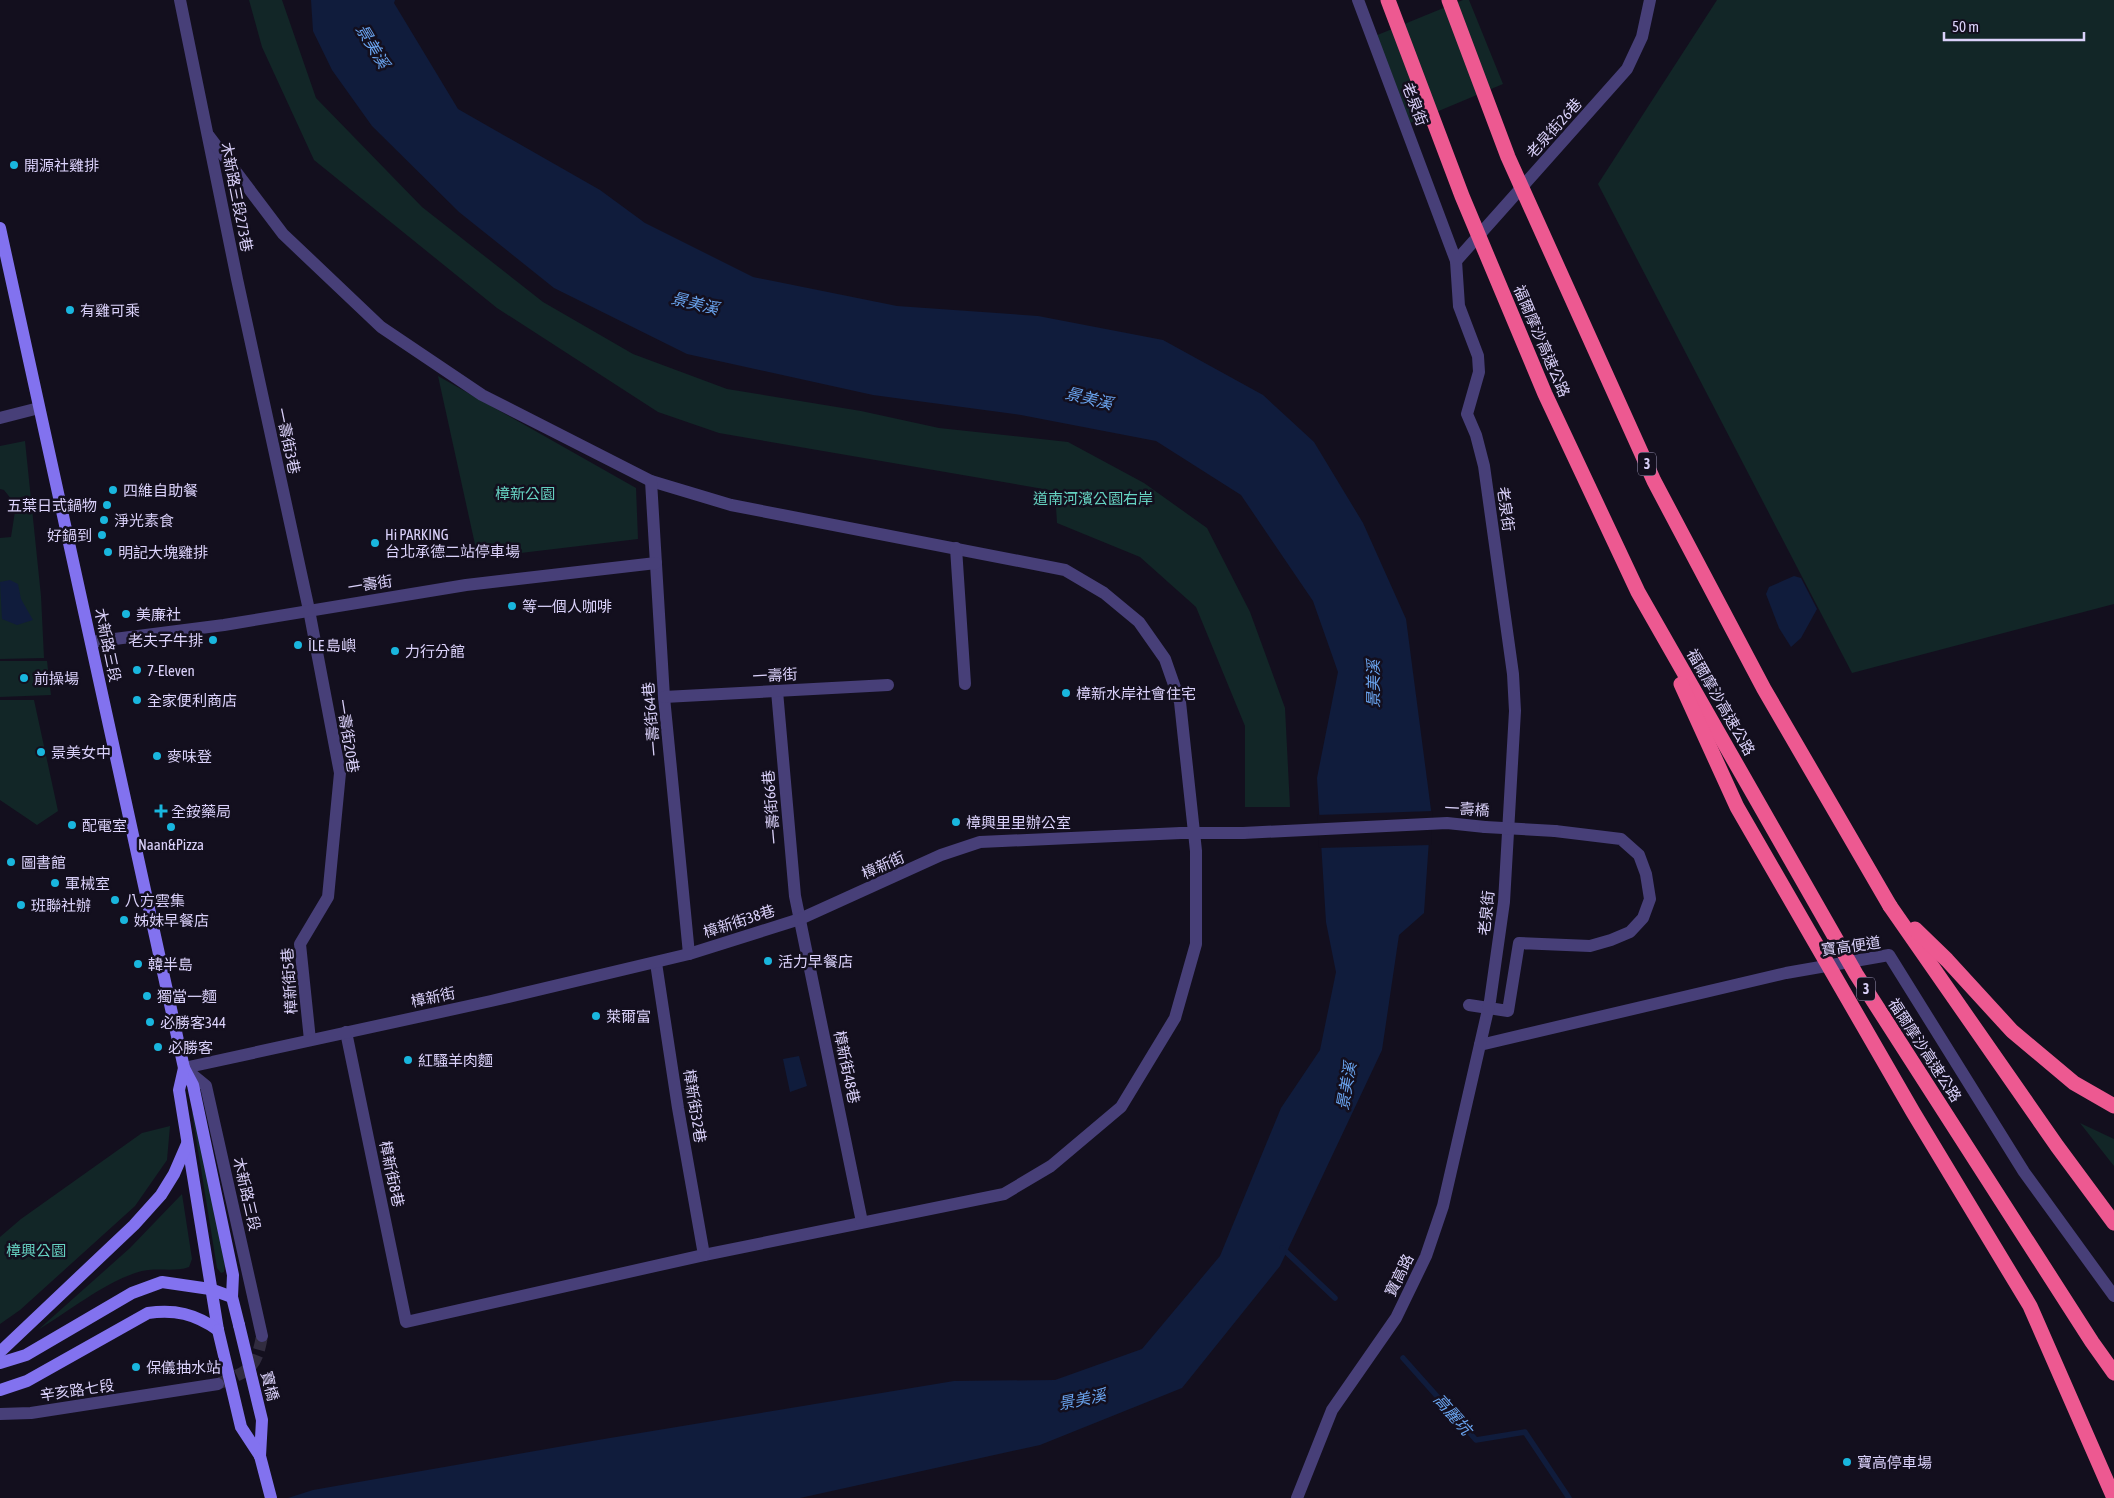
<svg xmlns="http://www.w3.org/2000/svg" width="2114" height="1498" font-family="'Asap Condensed','Noto Sans TC',sans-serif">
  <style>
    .green { fill: #122627 }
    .water { fill: #101c3c }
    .pier { fill: #130f1e }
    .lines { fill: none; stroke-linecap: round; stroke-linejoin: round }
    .stream { stroke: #101c3c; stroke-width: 5.5 }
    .street-tunnel { stroke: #312c3f; stroke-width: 12; stroke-dasharray: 12 6; stroke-linecap: butt }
    .street { stroke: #473f78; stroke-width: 12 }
    .secondary { stroke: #8272ef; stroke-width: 12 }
    .highway { stroke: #ed5991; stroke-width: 15 }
    .street-bridge { stroke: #473f78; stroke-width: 12 }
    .secondary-bridge { stroke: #8272ef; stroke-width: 12 }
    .highway-bridge { stroke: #ed5991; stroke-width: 15 }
    .poi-dot { fill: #19b6de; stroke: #130f1e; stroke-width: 2 }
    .labels { text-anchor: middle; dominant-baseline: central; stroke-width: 5; stroke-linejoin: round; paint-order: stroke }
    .shield { fill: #130f1e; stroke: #9e97b8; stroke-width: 1 }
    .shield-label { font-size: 14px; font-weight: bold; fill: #dad1fa }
    .street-label { font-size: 15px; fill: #dad1fa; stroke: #130f1e }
    .poi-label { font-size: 15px; fill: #dad1fa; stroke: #130f1e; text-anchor: start }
    .park-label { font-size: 15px; fill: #65d1c1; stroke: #130f1e }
    .water-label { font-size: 16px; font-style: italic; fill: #6aa4ef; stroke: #130f1e }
  </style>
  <rect width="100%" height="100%" fill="#130f1e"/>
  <g class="green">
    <path d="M 249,0 L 282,0 L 316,98 L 422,207 L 543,302 L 633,354 L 727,389 L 861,411 L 939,428 L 1068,442 L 1144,483 L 1207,528 L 1250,612 L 1285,708 L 1290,807 L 1245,807 L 1245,726 L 1196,607 L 1140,557 L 1057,523 L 1055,491 L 719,433 L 658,412 L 497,308 L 314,160 L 262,47 Z"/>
    <path d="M 1463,0 L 1469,0 L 1503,84 L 1410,123 L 1375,36 Z"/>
    <path d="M 1717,0 L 2114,0 L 2114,604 L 1852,673 L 1598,184 Z"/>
    <path d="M 438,376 L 636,488 L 638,539 L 478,558 Z"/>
    <path d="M 25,441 L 41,596 L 44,658 L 0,659 L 0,538 L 11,537 L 16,505 L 4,490 L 0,489 L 0,446 Z"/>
    <path d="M 0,661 L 47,661 L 51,695 L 0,697 Z"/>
    <path d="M 0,700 L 34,700 L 58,811 L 37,825 L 0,800 Z"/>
    <path d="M 194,1112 L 225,1265 L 224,1272 L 221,1273 L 217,1268 L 192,1113 Z"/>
    <path d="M 2080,1123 L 2114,1139 L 2114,1166 Z"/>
    <path d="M 170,1126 L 167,1160 L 135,1206 L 20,1310 L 0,1324 L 0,1237 L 21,1219 L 142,1133 Z"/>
    <path d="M 182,1194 L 192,1259 L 189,1267 C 173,1273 154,1266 135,1273 C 101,1285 69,1311 38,1330 L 130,1248 Z"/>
  </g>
  <g class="water">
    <path d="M 311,0 L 395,0 L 394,3 L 458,109 L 600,190 L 645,223 L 753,277 L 897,306 L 1038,316 L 1163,340 L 1263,395 L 1314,442 L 1363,523 L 1406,619 L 1431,810 L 1424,913 L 1399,935 L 1382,1050 L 1280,1266 L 1182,1388 L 1040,1445 L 800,1498 L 288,1498 L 313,1490 L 592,1441 L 954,1381 L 1055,1380 L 1142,1349 L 1220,1256 L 1281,1108 L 1320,1050 L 1336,972 L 1326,922 L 1317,778 L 1338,672 L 1313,601 L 1241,495 L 1156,441 L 1021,415 L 873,395 L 687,354 L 554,288 L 459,212 L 372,126 L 332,70 L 313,31 Z"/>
    <path d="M 1794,576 L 1801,578 L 1817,609 L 1801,638 L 1791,647 L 1779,628 L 1766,594 L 1769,587 Z"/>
    <path d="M 10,580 L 18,584 L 21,599 L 33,620 L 17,625 L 2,619 L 0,582 Z"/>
    <path d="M 799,1056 L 807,1086 L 790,1092 L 783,1059 Z"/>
  </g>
  <path class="pier" d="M 1433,811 L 1431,845 L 1319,848 L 1317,815 Z"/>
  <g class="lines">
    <g class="stream">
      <path d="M 1282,1248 L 1335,1298"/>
      <path d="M 1403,1358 L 1476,1440 L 1525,1432 L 1569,1498"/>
    </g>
    <path class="street-tunnel" d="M 220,1383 C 250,1370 256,1369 262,1336"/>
    <g class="street">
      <path d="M 180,0 L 237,279 L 309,610 L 340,773 L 328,897 L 300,944 L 310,1040"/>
      <path d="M 209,136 L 283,234 L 381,327 L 482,395 L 651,481 L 731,505 L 1065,570 L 1104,593 L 1139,622 L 1165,659 L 1180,702 L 1196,851 L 1196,944 L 1175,1018 L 1121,1107 L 1051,1166 L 1004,1194 L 704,1255 L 406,1322 L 346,1032"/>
      <path d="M 1456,261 L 1627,69 L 1642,37 L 1650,0"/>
      <path d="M 0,418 L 39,408"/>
      <path d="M 651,481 L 664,697 L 689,954"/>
      <path d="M 956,548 L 965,684"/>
      <path d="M 91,642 L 224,625 L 466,585 L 656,563"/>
      <path d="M 777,691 L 795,896 L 862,1222"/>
      <path d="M 664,697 L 888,685"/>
      <path d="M 1243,833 L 1447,823 L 1485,827"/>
      <path d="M 656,963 L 678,1108 L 704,1255"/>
      <path d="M 1469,1005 L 1508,1011 L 1519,943 L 1590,946 L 1611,940 L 1630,932 L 1643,918 L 1650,899 L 1646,874 L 1639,855 L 1621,839 L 1555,831"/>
      <path d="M 1480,1045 L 1786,973 L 1889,955 L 2024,1172 L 2114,1296"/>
      <path d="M 184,1068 L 491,1001 L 689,954 L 800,919 L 941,855 L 980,842 L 1181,833"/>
      <path d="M 184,1068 L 206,1086 L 262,1336"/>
      <path d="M 0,1414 L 31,1413 L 218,1384"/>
      <path d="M 1297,1498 L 1332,1410 L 1396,1318 L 1426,1256 L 1443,1206 L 1490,1001 L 1504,902 L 1515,711 L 1513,674 L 1484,466 L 1476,435 L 1467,414 L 1479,372 L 1478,356 L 1459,306 L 1456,261 L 1358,0"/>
    </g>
    <g class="secondary">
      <path d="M 0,228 L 184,1068 L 193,1085 L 233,1275 L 232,1297 L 239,1325"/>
      <path d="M 184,1068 L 179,1090 L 218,1330"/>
      <path d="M 0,1352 L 134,1225 L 161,1195 L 174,1174 L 187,1144"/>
      <path d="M 0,1363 L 26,1355 L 132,1293 L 162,1282 L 210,1289 L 232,1297"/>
      <path d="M 0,1390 L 27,1381 L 148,1313 C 175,1309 195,1314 218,1330"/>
      <path d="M 260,1456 L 271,1498"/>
    </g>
    <g class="highway">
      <path d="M 1890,906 L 2057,1146 L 2114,1223"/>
      <path d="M 1915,929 L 1947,960 L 2012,1031 L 2074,1083 L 2114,1106"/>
    </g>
    <g class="street-bridge">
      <path d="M 1485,827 L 1555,831"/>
      <path d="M 1181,833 L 1243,833"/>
    </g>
    <g class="secondary-bridge">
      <path d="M 239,1325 L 262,1420 L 260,1456"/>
      <path d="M 218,1330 L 241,1427 L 260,1456"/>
    </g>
    <g class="highway-bridge">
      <path d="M 1388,0 L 1462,196 L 1545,394 L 1638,592 L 1856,974 L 2092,1342 L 2114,1373"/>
      <path d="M 1449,0 L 1508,157 L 1654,481 L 1764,689 L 1890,906"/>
      <path d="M 1681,684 L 1737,807 L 1913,1112 L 2030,1306 L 2114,1498"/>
    </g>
  </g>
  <g class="poi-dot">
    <circle cx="14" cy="165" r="5"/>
    <circle cx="70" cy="310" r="5"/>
    <circle cx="113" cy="490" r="5"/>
    <circle cx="107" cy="505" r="5"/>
    <circle cx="104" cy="520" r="5"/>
    <circle cx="102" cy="535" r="5"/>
    <circle cx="375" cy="543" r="5"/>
    <circle cx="108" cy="552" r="5"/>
    <circle cx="512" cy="606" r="5"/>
    <circle cx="126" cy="614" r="5"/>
    <circle cx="213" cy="640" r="5"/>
    <circle cx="298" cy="645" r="5"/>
    <circle cx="395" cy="651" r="5"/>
    <circle cx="137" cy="670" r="5"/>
    <circle cx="24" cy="678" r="5"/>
    <circle cx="1066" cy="693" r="5"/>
    <circle cx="137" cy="700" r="5"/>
    <circle cx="41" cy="752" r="5"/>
    <circle cx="157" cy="756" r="5"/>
    <path d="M158.5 803.5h5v5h5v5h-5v5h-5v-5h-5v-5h5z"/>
    <circle cx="956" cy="822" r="5"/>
    <circle cx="72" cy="825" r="5"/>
    <circle cx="171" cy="827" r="5"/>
    <circle cx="11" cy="862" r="5"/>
    <circle cx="55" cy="883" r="5"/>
    <circle cx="115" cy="900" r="5"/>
    <circle cx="21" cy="905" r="5"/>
    <circle cx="124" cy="920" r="5"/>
    <circle cx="768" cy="961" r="5"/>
    <circle cx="138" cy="964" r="5"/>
    <circle cx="147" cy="996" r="5"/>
    <circle cx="596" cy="1016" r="5"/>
    <circle cx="150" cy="1022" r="5"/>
    <circle cx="158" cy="1047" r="5"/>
    <circle cx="408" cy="1060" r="5"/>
    <circle cx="136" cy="1367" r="5"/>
    <circle cx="1847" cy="1462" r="5"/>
  </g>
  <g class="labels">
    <g class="shield">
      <rect x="1638" y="452.5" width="18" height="23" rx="4"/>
      <rect x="1857" y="977.5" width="18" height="23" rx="4"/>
    </g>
    <g class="shield-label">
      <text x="1647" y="464">3</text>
      <text x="1866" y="989">3</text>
    </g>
    <g class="street-label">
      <text transform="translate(1415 104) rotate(69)">老泉街</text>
      <text transform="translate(1554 128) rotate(-48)">老泉街26巷</text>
      <text transform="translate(237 197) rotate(79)">木新路三段273巷</text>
      <text transform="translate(1542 341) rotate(67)">福爾摩沙高速公路</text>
      <text transform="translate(288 441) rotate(78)">一壽街3巷</text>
      <text transform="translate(1506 509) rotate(82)">老泉街</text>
      <text transform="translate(370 584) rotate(-9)">一壽街</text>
      <text transform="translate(108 645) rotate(78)">木新路三段</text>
      <text transform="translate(775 675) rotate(-3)">一壽街</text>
      <text transform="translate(1721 702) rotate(60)">福爾摩沙高速公路</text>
      <text transform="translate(651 719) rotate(-95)">一壽街64巷</text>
      <text transform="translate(348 736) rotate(81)">一壽街20巷</text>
      <text transform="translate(771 807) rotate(-95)">一壽街66巷</text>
      <text transform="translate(1467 809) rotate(3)">一壽橋</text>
      <text transform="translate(883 865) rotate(-24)">樟新街</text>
      <text transform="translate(1486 913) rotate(-84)">老泉街</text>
      <text transform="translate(739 921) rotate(-18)">樟新街38巷</text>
      <text transform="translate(1851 946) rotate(-8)">寶高便道</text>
      <text transform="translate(289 981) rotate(-94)">樟新街5巷</text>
      <text transform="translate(433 997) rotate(-12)">樟新街</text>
      <text transform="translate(1925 1050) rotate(57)">福爾摩沙高速公路</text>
      <text transform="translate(847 1067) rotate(78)">樟新街48巷</text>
      <text transform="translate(695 1106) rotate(81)">樟新街32巷</text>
      <text transform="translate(392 1174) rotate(78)">樟新街8巷</text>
      <text transform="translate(247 1194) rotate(77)">木新路三段</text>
      <text transform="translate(1399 1275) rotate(-64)">寶高路</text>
      <text transform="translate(270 1386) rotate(76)">寶橋</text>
      <text transform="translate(77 1390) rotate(-8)">辛亥路七段</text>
    </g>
    <g class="poi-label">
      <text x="24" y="165">開源社雞排</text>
      <text x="80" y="310">有雞可乘</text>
      <text x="123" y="490">四維自助餐</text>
      <text x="97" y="505" text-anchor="end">五葉日式鍋物</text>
      <text x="114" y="520">淨光素食</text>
      <text x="385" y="534">Hi PARKING<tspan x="385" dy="17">台北承德二站停車場</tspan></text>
      <text x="92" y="535" text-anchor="end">好鍋到</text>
      <text x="118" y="552">明記大塊雞排</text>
      <text x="522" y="606">等一個人咖啡</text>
      <text x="136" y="614">美廉社</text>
      <text x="203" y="640" text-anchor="end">老夫子牛排</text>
      <text x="308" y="645">ÎLE 島嶼</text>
      <text x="405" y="651">力行分館</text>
      <text x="147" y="670">7-Eleven</text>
      <text x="34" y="678">前操場</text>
      <text x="1076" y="693">樟新水岸社會住宅</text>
      <text x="147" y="700">全家便利商店</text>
      <text x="51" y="752">景美女中</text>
      <text x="167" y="756">麥味登</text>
      <text x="171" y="811">全銨藥局</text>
      <text x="966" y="822">樟興里里辦公室</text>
      <text x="82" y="825">配電室</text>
      <text x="171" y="844" text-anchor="middle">Naan&amp;Pizza</text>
      <text x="21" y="862">圖書館</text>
      <text x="65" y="883">軍械室</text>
      <text x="125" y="900">八方雲集</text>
      <text x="31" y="905">班聯社辦</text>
      <text x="134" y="920">姊妹早餐店</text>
      <text x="778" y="961">活力早餐店</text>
      <text x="148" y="964">韓半島</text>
      <text x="157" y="996">獨當一麵</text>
      <text x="606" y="1016">萊爾富</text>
      <text x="160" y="1022">必勝客344</text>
      <text x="168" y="1047">必勝客</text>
      <text x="418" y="1060">紅騷羊肉麵</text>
      <text x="146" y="1367">保儀抽水站</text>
      <text x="1857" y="1462">寶高停車場</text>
    </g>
    <g class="park-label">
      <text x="525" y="493">樟新公園</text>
      <text x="1093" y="498">道南河濱公園右岸</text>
      <text x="36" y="1250">樟興公園</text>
    </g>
    <g class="water-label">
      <text transform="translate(373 46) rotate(59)">景美溪</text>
      <text transform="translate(695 303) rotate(14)">景美溪</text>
      <text transform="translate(1089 398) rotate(14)">景美溪</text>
      <text transform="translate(1373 684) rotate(-90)">景美溪</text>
      <text transform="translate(1346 1086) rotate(-80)">景美溪</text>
      <text transform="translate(1082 1399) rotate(-11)">景美溪</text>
      <text transform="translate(1453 1414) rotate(49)">高麗坑</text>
    </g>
  </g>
  <path d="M1944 32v8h140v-8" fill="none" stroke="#dad1fa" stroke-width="2.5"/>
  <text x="1952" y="32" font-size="15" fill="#dad1fa" stroke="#130f1e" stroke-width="4" paint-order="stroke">50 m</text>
</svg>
